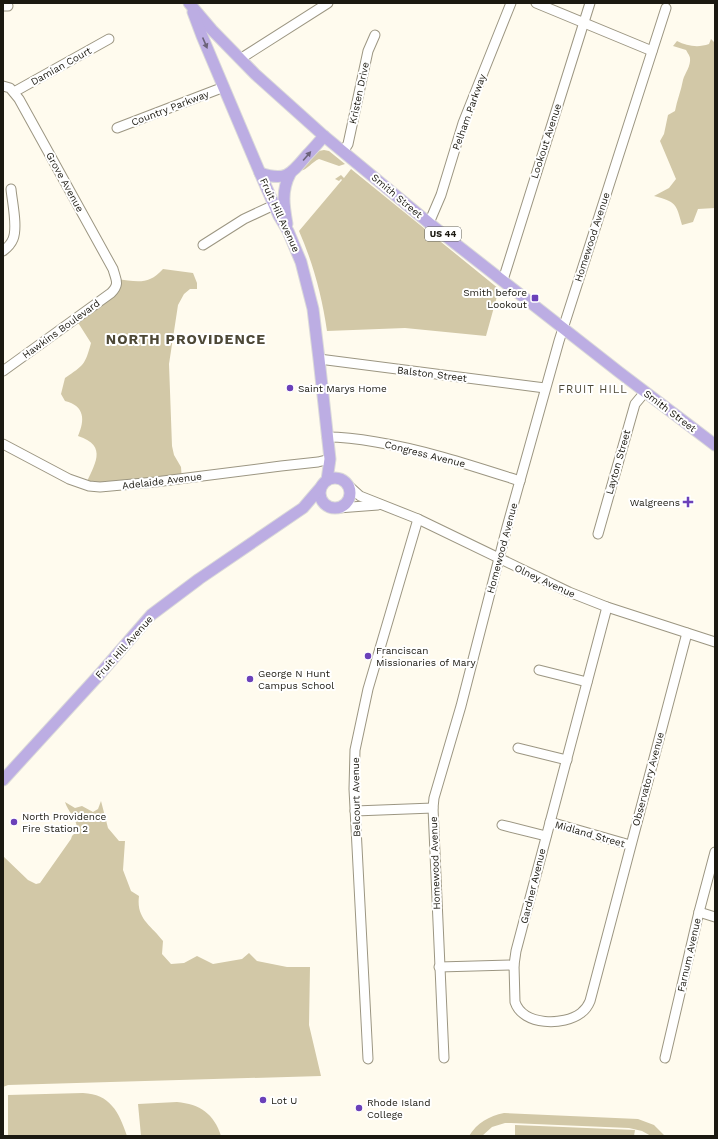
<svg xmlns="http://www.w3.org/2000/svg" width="718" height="1139" font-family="'Work Sans',sans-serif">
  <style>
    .green { fill: #d2c8a7 }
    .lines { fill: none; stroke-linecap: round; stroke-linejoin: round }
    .minor-casing { stroke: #9c9682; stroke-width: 11 }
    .major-casing { stroke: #dbdad9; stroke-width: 13 }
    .minor { stroke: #fff; stroke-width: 9 }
    .major { stroke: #bcade3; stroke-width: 11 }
    .oneway { fill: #6c637a }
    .poi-dot { fill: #6b41b9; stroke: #fff; stroke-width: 1.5 }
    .labels { text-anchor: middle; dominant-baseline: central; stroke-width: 4; stroke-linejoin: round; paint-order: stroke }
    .shield { fill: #fff; stroke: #5f5e58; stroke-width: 1 }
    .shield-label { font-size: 9px; font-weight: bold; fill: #1b1911 }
    .street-label { font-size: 10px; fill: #1b1911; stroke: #fff }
    .poi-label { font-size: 10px; fill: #1b1911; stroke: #fff; text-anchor: start }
    .neighbourhood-label { font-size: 11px; letter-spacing: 1px; fill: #4d4836; stroke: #fff }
    .district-label { font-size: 14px; font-weight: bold; letter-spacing: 1px; fill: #4d4836; stroke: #fff }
  </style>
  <rect width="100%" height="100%" fill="#fffbee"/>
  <g class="green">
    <path d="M 711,39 L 715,43 L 715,208 L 698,209 L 693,222 L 682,225 C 676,203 676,202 654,196 L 669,188 L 676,179 L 660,141 L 664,134 L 668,115 L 675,111 C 677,100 681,91 683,80 C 685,73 691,66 690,58 C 690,56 687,52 686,50 L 673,46 L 677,41 C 687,46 698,48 709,44 Z"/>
    <path d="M 324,150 L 329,151 L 345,164 L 339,166 L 319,159 C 312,162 307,170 300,171 C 307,163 313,151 324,150 Z"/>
    <path d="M 351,169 L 499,289 L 486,336 L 405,328 L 327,331 C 322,296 313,263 299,231 L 342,180 L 341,179 L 339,181 L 335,179 L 341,175 L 344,178 Z"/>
    <path d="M 163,269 L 193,273 L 197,283 L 197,289 L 190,289 L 184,294 L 178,305 L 169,364 L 172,446 L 174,455 L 181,467 L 182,481 L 85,486 C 94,465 109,446 78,436 C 85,420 85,406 65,401 L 61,394 L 65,378 C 84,365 85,365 91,343 L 77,321 L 113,293 L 116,279 C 136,281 148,286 163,269 Z"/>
    <path d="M 101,801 L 108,828 L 119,841 L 125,841 L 123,870 L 131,891 L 139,896 C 136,919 151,925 163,941 L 162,954 L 171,964 L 184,963 L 197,956 L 213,964 L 242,959 L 249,953 L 257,961 L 287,967 L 310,967 L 309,1025 L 321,1076 L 8,1085 L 3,1087 L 3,856 L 28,880 L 36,884 L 40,883 L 71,839 L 72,836 C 85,826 68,813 65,802 L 75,808 L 82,806 L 93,812 L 98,809 Z"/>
    <path d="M 83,1093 C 110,1094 119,1112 127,1136 L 3,1136 L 8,1135 L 8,1095 Z"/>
    <path d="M 177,1102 C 200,1104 214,1114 221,1136 L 141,1136 L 138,1104 Z"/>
    <path d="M 504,1113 L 638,1119 L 654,1125 L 665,1136 L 651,1136 L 642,1131 L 629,1128 L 511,1123 L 505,1123 L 492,1127 L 482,1136 L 469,1136 C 477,1123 489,1116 504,1113 Z"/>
    <path d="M 515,1125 L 635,1130 L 634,1136 L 515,1136 Z"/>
  </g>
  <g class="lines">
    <g class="minor-casing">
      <g id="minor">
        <path d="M 536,3 L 652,51"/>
        <path d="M 3,6 L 8,6"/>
        <path d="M 240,59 L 328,3"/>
        <path d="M 3,86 L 10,88 L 19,99 L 113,269 C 116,280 120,284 111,293 L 3,371"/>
        <path d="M 14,92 L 109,39"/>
        <path d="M 117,128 L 224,87"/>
        <path d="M 343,152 L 348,144 L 368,51 L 375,35"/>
        <path d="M 429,223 L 441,195 L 463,123 L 511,3"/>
        <path d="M 203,245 L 244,219 L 274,205"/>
        <path d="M 3,251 C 7,248 11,244 13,239 C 18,227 12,201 11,189"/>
        <path d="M 503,280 L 590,3"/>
        <path d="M 319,359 L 545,388"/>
        <path d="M 327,437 C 344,437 359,439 376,442 C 425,450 473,466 520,481"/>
        <path d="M 3,444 L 69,479 L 89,486 L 100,487 L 155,482 L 281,466 L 318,462 L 330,459"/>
        <path d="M 349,486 L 360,496 L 418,519 L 569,592 L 607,607 L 715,642"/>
        <path d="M 338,508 L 378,505"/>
        <path d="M 598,534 L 635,404 L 645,392"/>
        <path d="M 607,607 L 516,951 L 514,965 L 515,1002 C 523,1026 564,1026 581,1013 C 585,1010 588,1006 590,1001 C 622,878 655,756 687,633"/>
        <path d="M 539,670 L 587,682"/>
        <path d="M 518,748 L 567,760"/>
        <path d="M 355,811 L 433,808"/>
        <path d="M 550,822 L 630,845"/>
        <path d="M 502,825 L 546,836"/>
        <path d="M 699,912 L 715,917"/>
        <path d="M 439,967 L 514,965"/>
        <path d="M 444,1058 L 433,808 L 434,798 L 461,706 L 507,527 L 559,341 L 666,8"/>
        <path d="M 665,1058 L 699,912 L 715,852"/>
        <path d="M 368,1059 L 354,789 L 355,750 L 368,689 L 418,519"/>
      </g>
    </g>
    <g class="major-casing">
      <g id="major">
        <path d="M 189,3 L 212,30 L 255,74 L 324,136 L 429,223 L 619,372 L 715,445"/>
        <path d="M 193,12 L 202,36 L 260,173 L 279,216 L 288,231 L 301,262 L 313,309 L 319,359 L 330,459 L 327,480"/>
        <path d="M 260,173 C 286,182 291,174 307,155 C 313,149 318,143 324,136"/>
        <path d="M 287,224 C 284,207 281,191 290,174"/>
        <circle cx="335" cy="493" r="15"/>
        <path d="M 3,780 L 99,675 L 151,615 L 199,579 L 303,508 L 321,487"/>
      </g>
    </g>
    <use href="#minor" class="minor"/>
    <use href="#major" class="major"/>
  </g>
  <defs><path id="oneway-solid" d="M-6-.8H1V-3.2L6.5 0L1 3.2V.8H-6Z"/></defs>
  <g class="oneway">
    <use href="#oneway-solid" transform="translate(205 43) rotate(67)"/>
    <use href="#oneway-solid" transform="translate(307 156) rotate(-49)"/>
  </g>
  <g class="poi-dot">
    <rect x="531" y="294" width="8" height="8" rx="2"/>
    <circle cx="290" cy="388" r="4"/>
    <path d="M686 496h4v4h4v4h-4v4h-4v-4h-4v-4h4z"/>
    <circle cx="368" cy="656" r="4"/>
    <circle cx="250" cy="679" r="4"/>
    <circle cx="14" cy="822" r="4"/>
    <circle cx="263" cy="1100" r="4"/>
    <circle cx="359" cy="1108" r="4"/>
  </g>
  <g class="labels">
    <rect class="shield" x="425" y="227" width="36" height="14" rx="3"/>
    <g class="shield-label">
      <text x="443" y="234">US 44</text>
    </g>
    <g class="street-label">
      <text transform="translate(61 66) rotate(-29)">Damian Court</text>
      <text transform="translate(359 93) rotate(-78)">Kristen Drive</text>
      <text transform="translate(170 108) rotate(-21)">Country Parkway</text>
      <text transform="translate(469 112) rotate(-70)">Pelham Parkway</text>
      <text transform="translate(546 141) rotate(-72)">Lookout Avenue</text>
      <text transform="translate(65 182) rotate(61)">Grove Avenue</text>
      <text transform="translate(397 196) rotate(40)">Smith Street</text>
      <text transform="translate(280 215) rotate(65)">Fruit Hill Avenue</text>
      <text transform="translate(592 237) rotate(-72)">Homewood Avenue</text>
      <text transform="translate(61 329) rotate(-36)">Hawkins Boulevard</text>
      <text transform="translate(432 374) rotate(7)">Balston Street</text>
      <text transform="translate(670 411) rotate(37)">Smith Street</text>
      <text transform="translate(425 454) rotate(14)">Congress Avenue</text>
      <text transform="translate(618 462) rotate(-74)">Layton Street</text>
      <text transform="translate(162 481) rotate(-7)">Adelaide Avenue</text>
      <text transform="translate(502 548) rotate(-75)">Homewood Avenue</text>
      <text transform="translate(545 581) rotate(25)">Olney Avenue</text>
      <text transform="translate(124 647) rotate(-48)">Fruit Hill Avenue</text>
      <text transform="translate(648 779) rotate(-75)">Observatory Avenue</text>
      <text transform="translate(356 797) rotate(-91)">Belcourt Avenue</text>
      <text transform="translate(590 834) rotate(16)">Midland Street</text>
      <text transform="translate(435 863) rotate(-92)">Homewood Avenue</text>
      <text transform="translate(533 886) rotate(-76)">Gardner Avenue</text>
      <text transform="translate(689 955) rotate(-77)">Farnum Avenue</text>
    </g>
    <g class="poi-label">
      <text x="527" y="292" text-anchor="end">Smith before<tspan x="527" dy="12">Lookout</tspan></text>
      <text x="298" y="388">Saint Marys Home</text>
      <text x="680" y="502" text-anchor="end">Walgreens</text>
      <text x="376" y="650">Franciscan<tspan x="376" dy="12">Missionaries of Mary</tspan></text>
      <text x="258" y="673">George N Hunt<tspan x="258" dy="12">Campus School</tspan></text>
      <text x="22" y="816">North Providence<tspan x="22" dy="12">Fire Station 2</tspan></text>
      <text x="271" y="1100">Lot U</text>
      <text x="367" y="1102">Rhode Island<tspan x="367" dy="12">College</tspan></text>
    </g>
    <g class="neighbourhood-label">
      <text x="593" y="389">FRUIT HILL</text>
    </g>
    <g class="district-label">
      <text x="186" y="339">NORTH PROVIDENCE</text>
    </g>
  </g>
  <rect width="718" height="1139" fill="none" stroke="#1b1911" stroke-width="8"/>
</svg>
